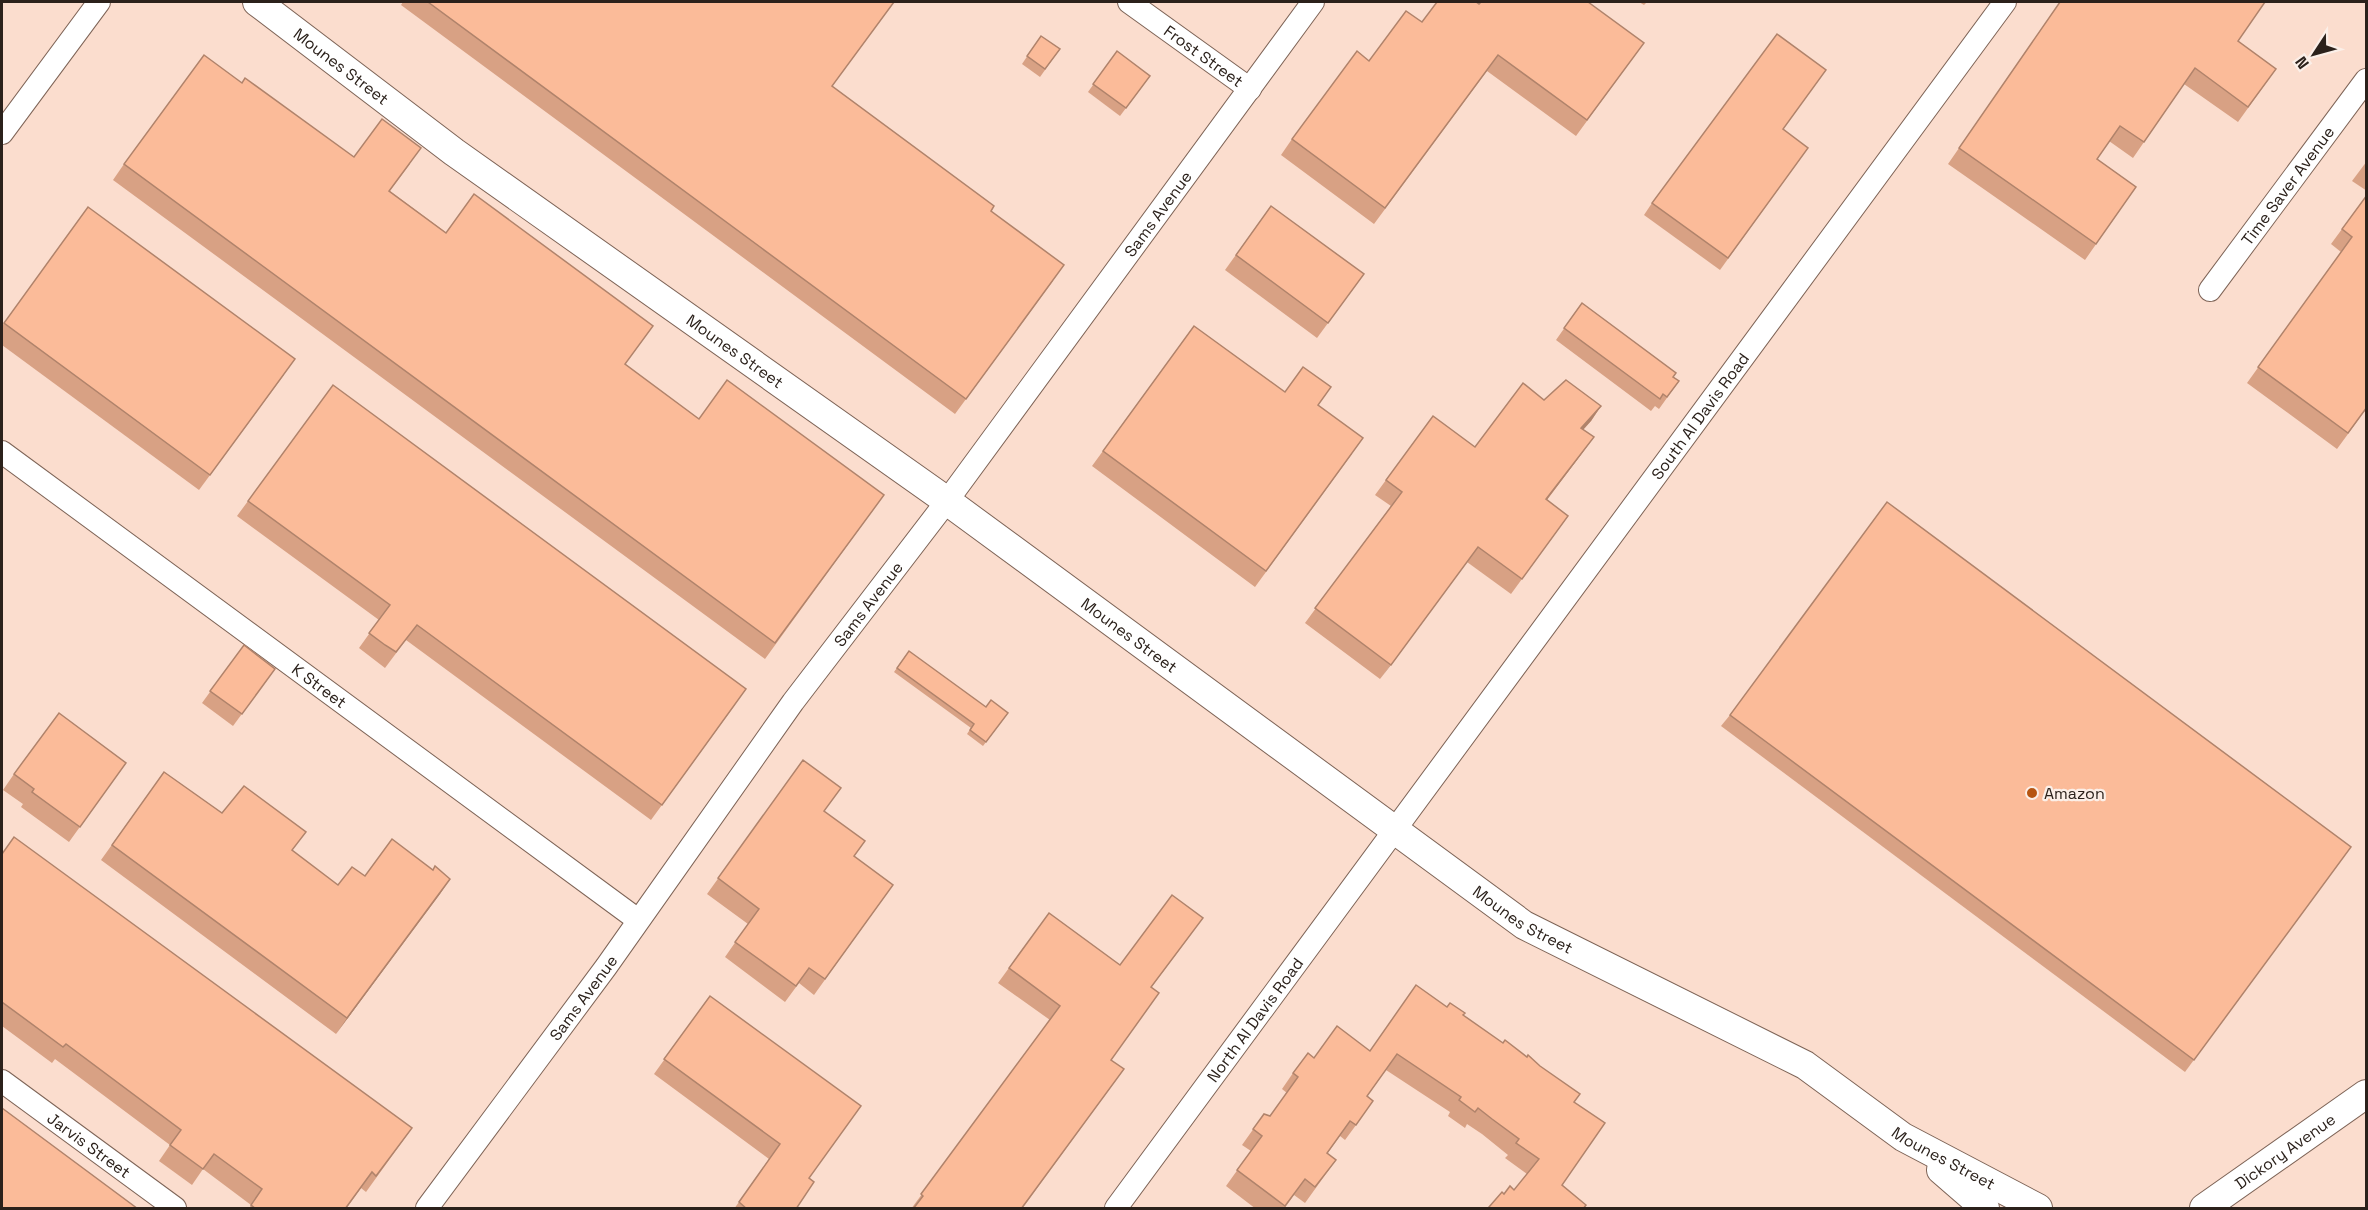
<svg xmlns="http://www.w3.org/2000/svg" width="2368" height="1210" font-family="'Space Grotesk',sans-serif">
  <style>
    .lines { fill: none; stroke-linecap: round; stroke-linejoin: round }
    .minor-casing { stroke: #7e6457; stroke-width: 24 }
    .major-casing { stroke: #7e6457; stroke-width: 30 }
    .minor { stroke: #fff; stroke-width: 22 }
    .major { stroke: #fff; stroke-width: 28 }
    .wall { fill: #d8a184 }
    .shaded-wall { fill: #b0836b }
    .building { fill: #fbbb99; stroke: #b0836b; stroke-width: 1.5 }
    .poi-dot { fill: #b65512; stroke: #fbefe8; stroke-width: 2 }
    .labels { text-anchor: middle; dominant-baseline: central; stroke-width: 4.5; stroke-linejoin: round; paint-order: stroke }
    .street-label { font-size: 16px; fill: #2b211b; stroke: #fbefe8 }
    .poi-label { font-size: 16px; fill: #2b211b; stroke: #fbefe8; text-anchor: start }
  </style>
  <rect width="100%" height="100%" fill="#fbddce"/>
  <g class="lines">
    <g class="minor-casing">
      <g id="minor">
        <path id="s1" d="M 1129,2 L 1250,89"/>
        <path d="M 2,133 L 99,2"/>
        <path id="s2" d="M 2210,290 L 2366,80"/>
        <path id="s3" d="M 2,452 L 638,920"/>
        <path id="s4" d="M 2,1081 L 175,1208"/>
        <path id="s5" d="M 427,1208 L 606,967 L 793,702 L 947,501 L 1313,2"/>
        <path id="s6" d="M 1116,1208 L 2005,2"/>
      </g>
    </g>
    <g class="major-casing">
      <g id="major">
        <path id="s7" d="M 257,2 L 454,152 L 947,501 L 1524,925 L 1805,1065 L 1903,1137 L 2038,1208"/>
        <path d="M 1941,1170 L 1985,1208"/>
        <path id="s8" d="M 2204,1208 L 2366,1094"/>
      </g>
    </g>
    <use href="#minor" class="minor"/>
    <use href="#major" class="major"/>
  </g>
  <g class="wall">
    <path d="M 403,2 L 894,2 L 832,86 L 991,211 L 1053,281 L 955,414 L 401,5 Z"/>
    <path d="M 1639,2 L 1647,2 L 1644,5 Z"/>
    <path d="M 2060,2 L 2259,10 L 2238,41 L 2276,69 L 2238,122 L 2184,84 L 2133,158 L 2109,141 L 2097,159 L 2136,187 L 2085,260 L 1948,164 Z"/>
    <path d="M 1479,4 L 1644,43 L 1576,136 L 1487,71 L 1374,224 L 1281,155 L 1292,139 L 1369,61 L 1422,22 Z"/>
    <path d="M 1041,36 L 1060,49 L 1040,77 L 1022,64 Z"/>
    <path d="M 1117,51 L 1150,76 L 1120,116 L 1088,92 Z"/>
    <path d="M 242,83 L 354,157 L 410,164 L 390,191 L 699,419 L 873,510 L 765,659 L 113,180 L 124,164 Z"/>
    <path d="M 1783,130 L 1808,148 L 1720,270 L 1644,215 L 1652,203 Z"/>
    <path d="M 2367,161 L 2367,191 L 2352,181 Z"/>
    <path d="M 2367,195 L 2367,408 L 2337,449 L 2247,383 L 2341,252 L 2331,244 Z"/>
    <path d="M 1271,206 L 1364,274 L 1317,338 L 1225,270 Z"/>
    <path d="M 88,207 L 284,375 L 199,490 L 2,345 L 2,326 Z"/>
    <path d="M 1582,303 L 1679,381 L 1659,409 L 1655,406 L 1651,411 L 1556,340 Z"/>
    <path d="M 1194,326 L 1285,392 L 1318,405 L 1352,454 L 1255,587 L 1092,466 Z"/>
    <path d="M 1601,406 L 1591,421 L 1583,430 L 1583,452 L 1547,500 L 1568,516 L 1511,594 L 1467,562 L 1380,679 L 1305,623 L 1391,506 L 1375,495 L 1386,480 L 1475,447 Z"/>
    <path d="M 248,501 L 735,705 L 651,820 L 406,640 L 385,668 L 359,648 L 379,620 L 237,516 Z"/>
    <path d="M 244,645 L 275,669 L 233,726 L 202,703 Z"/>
    <path d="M 909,651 L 986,707 L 1008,713 L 983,746 L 967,734 L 971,728 L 894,672 Z"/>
    <path d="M 1730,715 L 2342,859 L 2185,1072 L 1721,726 Z"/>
    <path d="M 803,760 L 825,812 L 854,857 L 893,885 L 814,995 L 799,983 L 785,1002 L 725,957 L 748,924 L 707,894 Z"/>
    <path d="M 126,763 L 69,842 L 21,807 L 23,804 L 3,790 L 14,774 Z"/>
    <path d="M 164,772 L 222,813 L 292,851 L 338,885 L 365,876 L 433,870 L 450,879 L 336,1034 L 101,860 Z"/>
    <path d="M 2,854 L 412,1128 L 366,1192 L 361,1188 L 346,1209 L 249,1209 L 251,1205 L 203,1169 L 192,1185 L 159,1161 L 170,1145 L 55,1059 L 52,1063 L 2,1026 Z"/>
    <path d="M 1049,913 L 1120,965 L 1192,933 L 1151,988 L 1111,1060 L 1124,1069 L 1022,1209 L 911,1209 L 1050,1020 L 998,983 Z"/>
    <path d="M 710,996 L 809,1178 L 796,1209 L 734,1209 L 769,1159 L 654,1074 Z"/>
    <path d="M 1447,1007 L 1463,1015 L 1574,1102 L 1562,1185 L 1583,1209 L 1488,1209 L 1502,1192 L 1504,1194 L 1514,1190 L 1527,1174 L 1505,1158 L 1508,1155 L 1482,1134 L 1467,1124 L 1465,1128 L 1448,1116 L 1450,1112 L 1386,1070 L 1367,1096 L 1362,1117 L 1345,1140 L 1340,1136 L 1327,1154 L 1336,1160 L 1305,1203 L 1294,1195 L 1284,1209 L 1256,1209 L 1226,1186 L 1251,1151 L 1242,1145 L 1264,1114 L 1270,1116 L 1287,1093 L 1282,1089 L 1293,1073 L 1314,1058 L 1370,1051 Z"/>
  </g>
  <g class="shaded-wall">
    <path d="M 1601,406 L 1591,421 L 1571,443 L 1581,428 Z"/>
    <path d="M 1594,437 L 1583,452 L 1536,514 L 1546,499 Z"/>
    <path d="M 1478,547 L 1467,562 L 1380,679 L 1391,665 Z"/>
    <path d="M 450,879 L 440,894 L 336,1034 L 347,1018 Z"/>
  </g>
  <g class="building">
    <path d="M 428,2 L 894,2 L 832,86 L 994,206 L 991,211 L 1064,265 L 966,399 Z"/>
    <path d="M 1437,2 L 1476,2 L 1479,4 L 1481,2 L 1588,2 L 1644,43 L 1587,120 L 1498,55 L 1385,208 L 1292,139 L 1357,51 L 1369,61 L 1406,11 L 1422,22 Z"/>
    <path d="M 2060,2 L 2265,2 L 2238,41 L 2276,69 L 2248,107 L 2195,68 L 2144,142 L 2120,126 L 2097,159 L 2136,187 L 2096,244 L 1959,148 Z"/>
    <path d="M 1777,34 L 1826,70 L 1783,129 L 1808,148 L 1728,258 L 1652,203 Z"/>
    <path d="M 1041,36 L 1060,49 L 1045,69 L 1027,56 Z"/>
    <path d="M 1117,51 L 1150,76 L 1126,108 L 1093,84 Z"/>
    <path d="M 204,55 L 242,83 L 245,78 L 354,157 L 382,119 L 421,148 L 389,191 L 446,233 L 474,194 L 653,326 L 625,364 L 699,419 L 727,380 L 884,495 L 775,643 L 124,164 Z"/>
    <path d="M 2367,195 L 2367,407 L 2348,433 L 2258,367 L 2352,237 L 2342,229 Z"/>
    <path d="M 1271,206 L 1364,274 L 1328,323 L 1236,255 Z"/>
    <path d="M 88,207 L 295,359 L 210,475 L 4,323 Z"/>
    <path d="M 1582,303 L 1676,373 L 1673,377 L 1679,381 L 1667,397 L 1663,394 L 1660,399 L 1564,328 Z"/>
    <path d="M 1194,326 L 1285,392 L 1303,367 L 1331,387 L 1318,405 L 1363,438 L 1266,571 L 1103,451 Z"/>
    <path d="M 1566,380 L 1601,406 L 1581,428 L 1594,437 L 1546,499 L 1568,516 L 1522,579 L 1478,547 L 1391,665 L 1315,608 L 1402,492 L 1386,480 L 1433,416 L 1475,447 L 1523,383 L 1544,400 Z"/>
    <path d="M 333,385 L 746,689 L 662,805 L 417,625 L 396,652 L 385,645 L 369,633 L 390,605 L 248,501 Z"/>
    <path d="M 1887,502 L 2351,847 L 2194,1060 L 1730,715 Z"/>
    <path d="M 244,645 L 275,669 L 242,714 L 210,691 Z"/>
    <path d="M 909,651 L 986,707 L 991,700 L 1008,713 L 986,742 L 970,730 L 974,724 L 897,668 Z"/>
    <path d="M 59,713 L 126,763 L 80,827 L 32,792 L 34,789 L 14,774 Z"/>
    <path d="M 803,760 L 841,788 L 824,811 L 865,841 L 854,856 L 893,885 L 825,979 L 809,968 L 796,986 L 735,942 L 759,909 L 718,878 Z"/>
    <path d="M 164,772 L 222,813 L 244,786 L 306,832 L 292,850 L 338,885 L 352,867 L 365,876 L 392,839 L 433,870 L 435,866 L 450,879 L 347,1018 L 112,845 Z"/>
    <path d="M 14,837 L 412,1128 L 376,1176 L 372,1172 L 345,1209 L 256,1209 L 251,1205 L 262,1189 L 214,1154 L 203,1169 L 170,1145 L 181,1130 L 66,1044 L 63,1047 L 2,1002 L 2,854 Z"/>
    <path d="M 1172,895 L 1203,918 L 1151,987 L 1159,993 L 1111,1060 L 1124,1069 L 1021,1209 L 913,1209 L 923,1196 L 921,1194 L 1060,1006 L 1009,968 L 1049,913 L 1120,965 Z"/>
    <path d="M 1416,985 L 1447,1007 L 1450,1003 L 1465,1013 L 1463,1015 L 1503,1043 L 1505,1040 L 1527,1057 L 1528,1055 L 1540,1066 L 1580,1094 L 1574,1102 L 1605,1123 L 1562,1185 L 1586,1205 L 1583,1209 L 1491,1209 L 1489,1207 L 1502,1192 L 1504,1194 L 1510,1186 L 1514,1190 L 1539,1159 L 1516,1143 L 1519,1139 L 1492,1119 L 1478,1108 L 1475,1112 L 1459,1100 L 1461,1097 L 1397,1054 L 1367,1096 L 1373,1101 L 1356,1125 L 1350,1121 L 1327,1153 L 1336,1160 L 1315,1187 L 1305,1179 L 1285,1206 L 1237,1170 L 1262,1136 L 1253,1129 L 1264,1114 L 1270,1116 L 1298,1077 L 1293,1073 L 1308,1053 L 1314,1058 L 1337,1026 L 1370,1051 Z"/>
    <path d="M 710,996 L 861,1106 L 809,1178 L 814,1182 L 796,1209 L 747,1209 L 739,1202 L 780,1144 L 664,1059 Z"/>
    <path d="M 2,1108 L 138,1209 L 2,1209 Z"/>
  </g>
  <circle class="poi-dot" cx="2032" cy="793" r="6"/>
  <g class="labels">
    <g class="street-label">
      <text stroke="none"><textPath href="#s1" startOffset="92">Frost Street</textPath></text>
      <text stroke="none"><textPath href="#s7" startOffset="106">Mounes Street</textPath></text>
      <text stroke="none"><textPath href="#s2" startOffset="130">Time Saver Avenue</textPath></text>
      <text stroke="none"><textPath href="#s5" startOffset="1234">Sams Avenue</textPath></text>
      <text stroke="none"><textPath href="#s7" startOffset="592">Mounes Street</textPath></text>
      <text stroke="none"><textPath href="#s6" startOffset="984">South Al Davis Road</textPath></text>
      <text stroke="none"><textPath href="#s5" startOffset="748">Sams Avenue</textPath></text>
      <text stroke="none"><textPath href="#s7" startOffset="1078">Mounes Street</textPath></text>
      <text stroke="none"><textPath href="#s3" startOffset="394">K Street</textPath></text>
      <text stroke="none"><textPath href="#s7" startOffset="1564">Mounes Street</textPath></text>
      <text stroke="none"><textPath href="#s5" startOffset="262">Sams Avenue</textPath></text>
      <text stroke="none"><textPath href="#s6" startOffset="234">North Al Davis Road</textPath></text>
      <text stroke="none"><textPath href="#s4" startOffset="108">Jarvis Street</textPath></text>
      <text stroke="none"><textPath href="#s8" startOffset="99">Dickory Avenue</textPath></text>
      <text stroke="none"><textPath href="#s7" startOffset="2049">Mounes Street</textPath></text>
    </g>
    <g class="poi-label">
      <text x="2044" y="793">Amazon</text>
    </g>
  </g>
  <rect width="2368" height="1210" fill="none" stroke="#2b211b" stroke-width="6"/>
  <g transform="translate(2314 54) rotate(234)" stroke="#fbefe8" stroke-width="4.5" paint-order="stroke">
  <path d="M0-4.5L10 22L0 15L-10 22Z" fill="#2b211b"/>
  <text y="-9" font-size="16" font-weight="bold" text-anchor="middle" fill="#2b211b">N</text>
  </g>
</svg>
